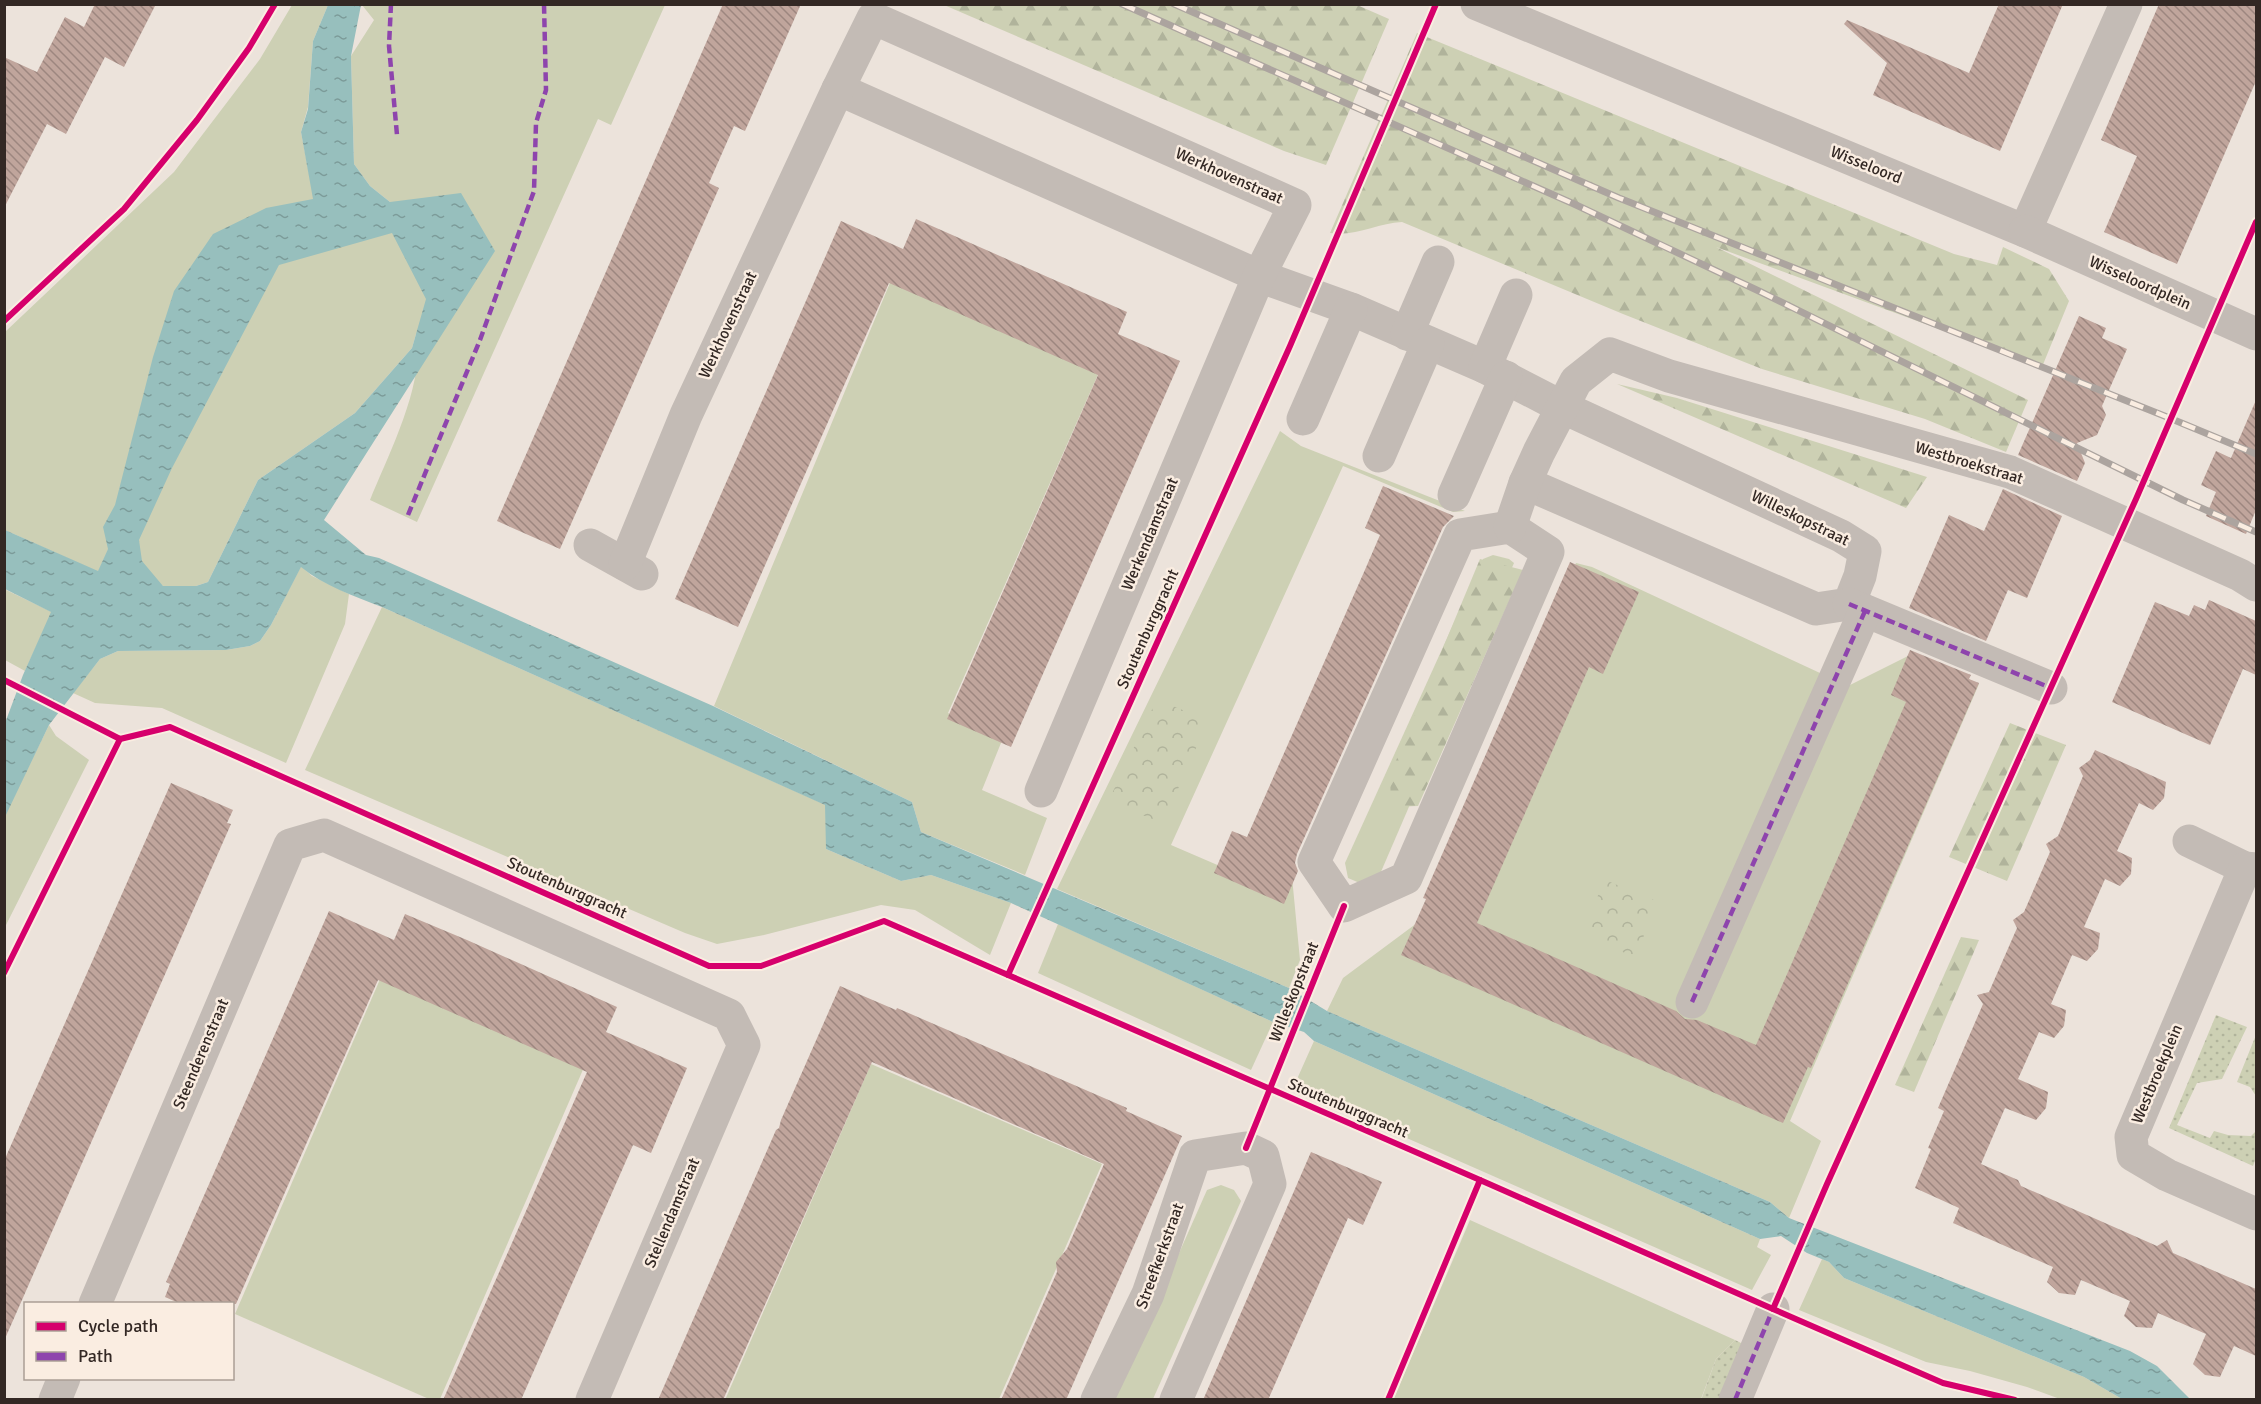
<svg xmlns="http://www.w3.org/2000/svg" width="2261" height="1404" font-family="Signika,sans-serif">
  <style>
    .grass { fill: #cdd0b4 }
    .forest { fill: url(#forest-firs) }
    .park { fill: url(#park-crowns) }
    .garden { fill: url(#garden-dots) }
    .water { fill: url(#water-ripples); fill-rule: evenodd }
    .building { fill: url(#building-back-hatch) }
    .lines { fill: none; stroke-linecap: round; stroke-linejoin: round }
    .minor { stroke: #c3bbb5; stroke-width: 33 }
    .rail-casing { stroke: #aca49f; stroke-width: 7 }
    .rail { stroke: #faede1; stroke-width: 4.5; stroke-dasharray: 14; stroke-linecap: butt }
    .quiet { stroke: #8e44ad; stroke-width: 4.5; stroke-dasharray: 9 4.5; stroke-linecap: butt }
    .cycleway-casing { stroke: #faede1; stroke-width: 10 }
    .cycleway { stroke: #d6006c; stroke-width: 6 }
    .labels { text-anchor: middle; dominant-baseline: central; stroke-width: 5; stroke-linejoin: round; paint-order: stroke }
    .street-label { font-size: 16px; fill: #332824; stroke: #faede1 }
  </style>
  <defs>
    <pattern id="forest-firs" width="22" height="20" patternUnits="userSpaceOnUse" patternTransform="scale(1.5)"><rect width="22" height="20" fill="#cdd0b4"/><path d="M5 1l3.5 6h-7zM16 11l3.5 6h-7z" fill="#b0b39b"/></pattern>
    <pattern id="park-crowns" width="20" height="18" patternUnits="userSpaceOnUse" patternTransform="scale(1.5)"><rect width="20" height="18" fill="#cdd0b4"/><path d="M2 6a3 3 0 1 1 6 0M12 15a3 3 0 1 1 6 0" fill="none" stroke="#b0b39b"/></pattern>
    <pattern id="garden-dots" width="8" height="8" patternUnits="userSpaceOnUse" patternTransform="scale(1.5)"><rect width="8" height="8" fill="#cdd0b4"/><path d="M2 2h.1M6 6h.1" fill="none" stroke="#b0b39b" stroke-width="1.8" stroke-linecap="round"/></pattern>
    <pattern id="water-ripples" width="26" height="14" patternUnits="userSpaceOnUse" patternTransform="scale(1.5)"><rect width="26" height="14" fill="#97bfbd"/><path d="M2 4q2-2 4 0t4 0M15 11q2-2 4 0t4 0" fill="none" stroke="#7c9b99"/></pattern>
    <pattern id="building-back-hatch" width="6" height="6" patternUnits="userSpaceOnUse" patternTransform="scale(1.5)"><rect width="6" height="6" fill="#c0a59c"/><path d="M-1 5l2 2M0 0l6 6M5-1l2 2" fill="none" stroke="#9d867f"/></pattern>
  </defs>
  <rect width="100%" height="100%" fill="#ece3db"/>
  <g class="grass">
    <path d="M 292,5 L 328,5 L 313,41 L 308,107 L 301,132 L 324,251 L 392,232 L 390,202 L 370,186 L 354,164 L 351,56 L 374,20 L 362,5 L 665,5 L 611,125 L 598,119 L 417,522 L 370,500 C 388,455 426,383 416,334 L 412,348 L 355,413 L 258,480 L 208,582 L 196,586 L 163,586 L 108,550 L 98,572 L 5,530 L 5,332 L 174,172 L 260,59 Z"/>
    <path d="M 892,278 L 1100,370 L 948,713 L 1003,738 L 982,790 L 1047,818 L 1025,875 L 921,832 L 912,802 L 714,706 Z"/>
    <path d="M 1280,431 L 1301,446 L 1465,511 L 1453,512 L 1343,466 L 1171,845 L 1285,894 L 1292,877 L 1300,960 L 1289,988 L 1057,889 Z"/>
    <path d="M 1493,555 L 1509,559 L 1514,563 L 1377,881 L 1362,884 L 1348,878 L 1345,863 L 1483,559 Z"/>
    <path d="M 1576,563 L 1592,567 L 1848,686 L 1912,654 L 1979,684 L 1790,1121 L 1821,1141 L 1789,1218 L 1770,1202 L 1327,1011 L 1343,978 L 1417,923 Z"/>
    <path d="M 301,566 L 312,576 L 349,594 L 345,624 L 286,763 L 162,708 L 95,703 L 73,693 L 100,659 L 118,651 L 226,650 L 250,646 L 260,641 L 271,625 Z"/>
    <path d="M 4,589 L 52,612 L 25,671 L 5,660 Z"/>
    <path d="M 382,607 L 826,805 L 826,849 L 901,881 L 931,875 L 1011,903 L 990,955 L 915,910 L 881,905 L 764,935 L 717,944 L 685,933 L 305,770 Z"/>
    <path d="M 49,725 L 56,736 L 89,760 L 5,927 L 4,817 Z"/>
    <path d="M 1058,924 L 1273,1022 L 1251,1070 L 1038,973 Z"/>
    <path d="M 381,977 L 585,1065 L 440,1399 L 429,1399 L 235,1314 Z"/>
    <path d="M 1314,1041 L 1760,1239 L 1757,1247 L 1771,1255 L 1752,1290 L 1293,1088 Z"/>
    <path d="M 871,1064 L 1102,1164 L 999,1399 L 725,1400 Z"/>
    <path d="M 1221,1185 L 1234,1190 L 1241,1201 L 1153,1399 L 1114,1400 L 1207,1190 Z"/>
    <path d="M 1470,1220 L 1735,1340 L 1716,1359 L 1701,1399 L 1393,1400 Z"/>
    <path d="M 1822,1259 L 1829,1262 L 1844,1278 L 2084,1377 L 2122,1399 L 2060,1399 L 2027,1387 L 1970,1371 L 1926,1362 L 1799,1310 Z"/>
  </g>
  <g class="forest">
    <path d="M 1357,5 L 1389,19 L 1326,165 L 1284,151 L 944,5 Z"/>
    <path d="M 1417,33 L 1954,254 L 1997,265 L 2003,247 L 2049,269 L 2069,301 L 2042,367 L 1716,247 L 2028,400 L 2006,452 L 1925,419 L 1762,369 L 1623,314 L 1402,222 C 1378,223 1355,237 1330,233 Z"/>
    <path d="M 1617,384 L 1677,398 L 1927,477 L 1906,508 Z"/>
    <path d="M 1480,559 L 1523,570 L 1418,806 L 1391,807 L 1390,775 Z"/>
    <path d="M 2010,723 L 2066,745 L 2007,881 L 1949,857 Z"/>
    <path d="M 1961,937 L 1979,940 L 1914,1092 L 1895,1085 Z"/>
  </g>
  <g class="park">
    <path d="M 1157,699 L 1208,721 L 1163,823 L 1108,802 Z"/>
    <path d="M 1605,880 L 1656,901 L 1636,958 L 1581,933 Z"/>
  </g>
  <g class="garden">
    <path d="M 2216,1015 L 2247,1027 L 2222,1079 L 2197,1083 L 2177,1125 L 2210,1138 L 2214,1131 L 2228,1135 L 2251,1136 L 2256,1131 L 2256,1158 L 2253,1166 L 2169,1128 Z"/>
    <path d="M 2256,1035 L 2256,1096 L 2250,1087 L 2237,1082 Z"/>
    <path d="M 1735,1340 L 1747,1346 L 1723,1399 L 1701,1400 L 1716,1359 Z"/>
  </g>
  <path class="water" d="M 328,5 L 361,5 L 351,56 L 354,164 L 370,186 L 390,202 L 461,193 L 495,251 L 324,520 L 366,555 L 379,558 L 713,706 L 912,802 L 921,832 L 1289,988 L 1327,1011 L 1770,1202 L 1789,1218 L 2130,1351 L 2157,1366 L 2190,1399 L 2122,1399 L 2084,1377 L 1844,1278 L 1829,1262 L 1807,1253 L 1781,1236 L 1760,1239 L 1314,1041 L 1304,1032 L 1273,1022 L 1011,903 L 931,875 L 901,881 L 826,849 L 825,805 L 382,607 C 354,596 324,586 301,567 L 271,625 L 260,641 L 250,646 L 226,650 L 118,651 L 100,659 L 49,725 L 5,817 L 5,723 L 23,675 L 51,612 L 5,589 L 5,530 L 98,571 L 108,549 L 103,527 L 115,505 L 153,357 L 174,291 L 213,234 L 266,208 L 313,199 L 301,132 L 308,109 L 313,41 ZM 392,233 L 426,299 L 412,348 L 355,413 L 258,480 L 208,582 L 196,586 L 163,586 L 142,561 L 139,540 L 172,468 L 279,265 Z"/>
  <g class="building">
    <path d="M 95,4 L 156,4 L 124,67 L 105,57 L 66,134 L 47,124 L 4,208 L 4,57 L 37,72 L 65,17 L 84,27 Z"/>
    <path d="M 723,4 L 801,4 L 745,131 L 734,126 L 709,183 L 719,188 L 560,549 L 497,521 Z"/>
    <path d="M 1999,4 L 2063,4 L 2000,151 L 1873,95 L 1887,63 L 1844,24 L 1847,20 L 1969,73 Z"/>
    <path d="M 2159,4 L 2256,4 L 2256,81 L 2177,264 L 2104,232 L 2137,156 L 2101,140 Z"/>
    <path d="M 916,219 L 1127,312 L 1118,334 L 1180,361 L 1011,747 L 947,719 L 1098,375 L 960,314 L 889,283 L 738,627 L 675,599 L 841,221 L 903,249 Z"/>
    <path d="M 2079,316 L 2106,328 L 2102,338 L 2127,349 L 2102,406 L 2106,415 L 2097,435 L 2077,443 L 2085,463 L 2077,481 L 2018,455 Z"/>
    <path d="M 2256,400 L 2256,510 L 2246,534 L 2206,516 L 2216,492 L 2201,485 L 2216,451 L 2231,458 Z"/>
    <path d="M 1383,486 L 1454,516 L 1443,527 L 1297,854 L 1295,863 L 1298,871 L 1284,904 L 1214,873 L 1232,831 L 1247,837 L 1364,572 L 1380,535 L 1365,528 Z"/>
    <path d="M 2003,489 L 2062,516 L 2027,598 L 2008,590 L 1986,641 L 1909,608 L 1949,515 L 1984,531 Z"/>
    <path d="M 1570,562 L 1639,592 L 1603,674 L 1589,667 L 1477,923 L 1676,1011 L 1685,1019 L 1697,1020 L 1756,1045 L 1906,702 L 1891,695 L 1910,650 L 1971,675 L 1969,679 L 1979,683 L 1811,1068 L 1808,1067 L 1783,1123 L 1401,955 L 1426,899 L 1423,898 Z"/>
    <path d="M 2209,600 L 2256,621 L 2256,675 L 2243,669 L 2210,745 L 2112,702 L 2155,602 L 2189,616 L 2194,605 L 2205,610 Z"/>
    <path d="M 2095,750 L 2166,782 L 2164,798 L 2153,810 L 2139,803 L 2117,851 L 2132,858 L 2131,874 L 2120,886 L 2105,879 L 2084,927 L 2100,933 L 2098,949 L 2087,961 L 2072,955 L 2051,1004 L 2066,1010 L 2064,1026 L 2054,1038 L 2039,1032 L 2018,1079 L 2048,1092 L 2046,1108 L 2036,1120 L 2005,1108 L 1981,1164 L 2018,1180 L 2021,1186 L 2157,1246 L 2167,1240 L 2173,1253 L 2256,1289 L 2256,1356 L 2234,1346 L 2220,1377 L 2205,1375 L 2193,1364 L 2206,1334 L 2158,1313 L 2152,1328 L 2136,1327 L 2124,1316 L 2130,1301 L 2081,1280 L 2075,1295 L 2059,1293 L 2047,1282 L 2053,1267 L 1953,1223 L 1959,1208 L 1915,1188 L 1931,1149 L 1928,1148 L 1944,1111 L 1938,1108 L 1983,1004 L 1977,995 L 1989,992 L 2017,928 L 2013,920 L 2024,912 L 2050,852 L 2046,844 L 2058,836 L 2083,776 L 2079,768 L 2090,760 Z"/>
    <path d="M 171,783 L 233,810 L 227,823 L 231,824 L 4,1341 L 4,1161 Z"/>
    <path d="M 329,911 L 394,940 L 405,914 L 467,940 L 617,1007 L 606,1032 L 687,1068 L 651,1153 L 633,1145 L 521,1400 L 443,1400 L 587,1072 L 378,980 L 236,1304 L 181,1304 L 165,1297 L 170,1284 L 166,1282 Z"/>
    <path d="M 840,986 L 896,1010 L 897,1008 L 1127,1108 L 1126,1111 L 1182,1136 L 1066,1400 L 1001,1400 L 1057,1272 L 1056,1262 L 1067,1249 L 1104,1164 L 872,1062 L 723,1400 L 658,1400 L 776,1130 L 779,1128 L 781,1120 Z"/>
    <path d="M 1311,1152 L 1382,1182 L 1363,1225 L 1348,1218 L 1268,1400 L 1203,1400 Z"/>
  </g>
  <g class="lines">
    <g class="minor">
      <path d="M 1477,4 L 2025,231 L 2126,4"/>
      <path d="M 838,89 L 1259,276 L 1351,309 L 1485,367 L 1562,407 L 1841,536 L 1865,551 L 1860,576 L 1849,604 L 1816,609 L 1525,483"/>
      <path d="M 2025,231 L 2256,334"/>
      <path d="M 1407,334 L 1438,262"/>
      <path d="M 1485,367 L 1516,295"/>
      <path d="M 1303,419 L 1351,309"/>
      <path d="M 1379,456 L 1428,343"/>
      <path d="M 1454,495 L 1506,377"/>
      <path d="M 1510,527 L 1548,552 L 1406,878 L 1344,906 L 1314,862 L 1460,535 Z"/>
      <path d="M 1510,527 L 1525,483 L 1539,452 L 1576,381 L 1610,354 L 1669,376 L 2010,472 L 2240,575 L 2256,585"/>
      <path d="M 590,545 L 642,574"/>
      <path d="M 625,564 L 686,415 L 838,89 L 873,18 L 1295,205 L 1259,276 L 1041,791"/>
      <path d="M 1849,604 L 2051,688"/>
      <path d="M 2189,841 L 2245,868 L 2256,869"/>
      <path d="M 2245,868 L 2131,1137 L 2133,1155 L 2167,1175 L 2256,1214"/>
      <path d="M 1692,1002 L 1865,611"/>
      <path d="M 95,1304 L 290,845 L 324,835 L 729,1015 L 744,1045 L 592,1400"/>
      <path d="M 55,1400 L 64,1378"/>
      <path d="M 1097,1400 L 1148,1294 L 1195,1156 L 1246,1148 L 1263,1156 L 1270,1184 L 1176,1400"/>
      <path d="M 1735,1400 L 1773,1309"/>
    </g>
    <g class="rail-casing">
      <g id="rail">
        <path d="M 1122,4 L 1574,204 L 1761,292 L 2183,500 L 2256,532"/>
        <path d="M 1174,4 L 1619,198 L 2167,417 L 2256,454"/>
      </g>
    </g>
    <use href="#rail" class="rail"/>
    <g class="quiet">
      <path d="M 391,4 L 389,46 L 397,135"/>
      <path d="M 408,515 L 480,340 L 534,191 L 536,123 L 546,90 L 544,4"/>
      <path d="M 1849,604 L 2051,688"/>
      <path d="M 1692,1002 L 1865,611"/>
      <path d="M 1735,1400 L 1773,1309"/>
    </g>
    <g class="cycleway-casing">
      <g id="cycleway">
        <path d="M 4,321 L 124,209 L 197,120 L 249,48 L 275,4"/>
        <path d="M 4,680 L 120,739"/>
        <path d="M 120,739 L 170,727 L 709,966 L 761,966 L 884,921 L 1008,975 L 1290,346 L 1436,4"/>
        <path d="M 4,973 L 120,739"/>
        <path d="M 1008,975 L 1480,1180"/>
        <path d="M 1246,1148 L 1344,906"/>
        <path d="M 1773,1309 L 1943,1383 L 2015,1400"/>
        <path d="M 1388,1400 L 1480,1180 L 1773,1309 L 1827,1184 L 2136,499 L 2256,222"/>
      </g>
    </g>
    <use href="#cycleway" class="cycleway"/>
  </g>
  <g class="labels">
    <g class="street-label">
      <text transform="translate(1866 165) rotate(22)">Wisseloord</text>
      <text transform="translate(1229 176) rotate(24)">Werkhovenstraat</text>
      <text transform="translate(2140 283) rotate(24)">Wisseloordplein</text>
      <text transform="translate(728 325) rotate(-65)">Werkhovenstraat</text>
      <text transform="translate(1969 463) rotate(17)">Westbroekstraat</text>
      <text transform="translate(1800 518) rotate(26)">Willeskopstraat</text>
      <text transform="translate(1150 534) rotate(-67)">Werkendamstraat</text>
      <text transform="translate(1148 629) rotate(-66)">Stoutenburggracht</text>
      <text transform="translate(567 888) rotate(24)">Stoutenburggracht</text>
      <text transform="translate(1294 992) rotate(-68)">Willeskopstraat</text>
      <text transform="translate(201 1054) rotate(-67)">Steenderenstraat</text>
      <text transform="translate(2157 1074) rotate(-67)">Westbroekplein</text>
      <text transform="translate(1348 1108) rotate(23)">Stoutenburggracht</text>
      <text transform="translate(672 1213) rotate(-67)">Stellendamstraat</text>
      <text transform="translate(1160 1256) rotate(-70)">Streefkerkstraat</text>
    </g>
  </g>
  <rect width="2261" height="1404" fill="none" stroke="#332824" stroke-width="12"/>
  <rect x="24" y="1302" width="210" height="78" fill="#faede1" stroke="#aa9e95" stroke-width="1.5"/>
  <rect x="36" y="1322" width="30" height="9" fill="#d6006c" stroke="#aa9e95" stroke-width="1.5"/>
  <text x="78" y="1332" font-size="18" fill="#332824">Cycle path</text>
  <rect x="36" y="1352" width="30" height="9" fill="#8e44ad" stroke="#aa9e95" stroke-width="1.5"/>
  <text x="78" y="1362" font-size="18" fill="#332824">Path</text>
</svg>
